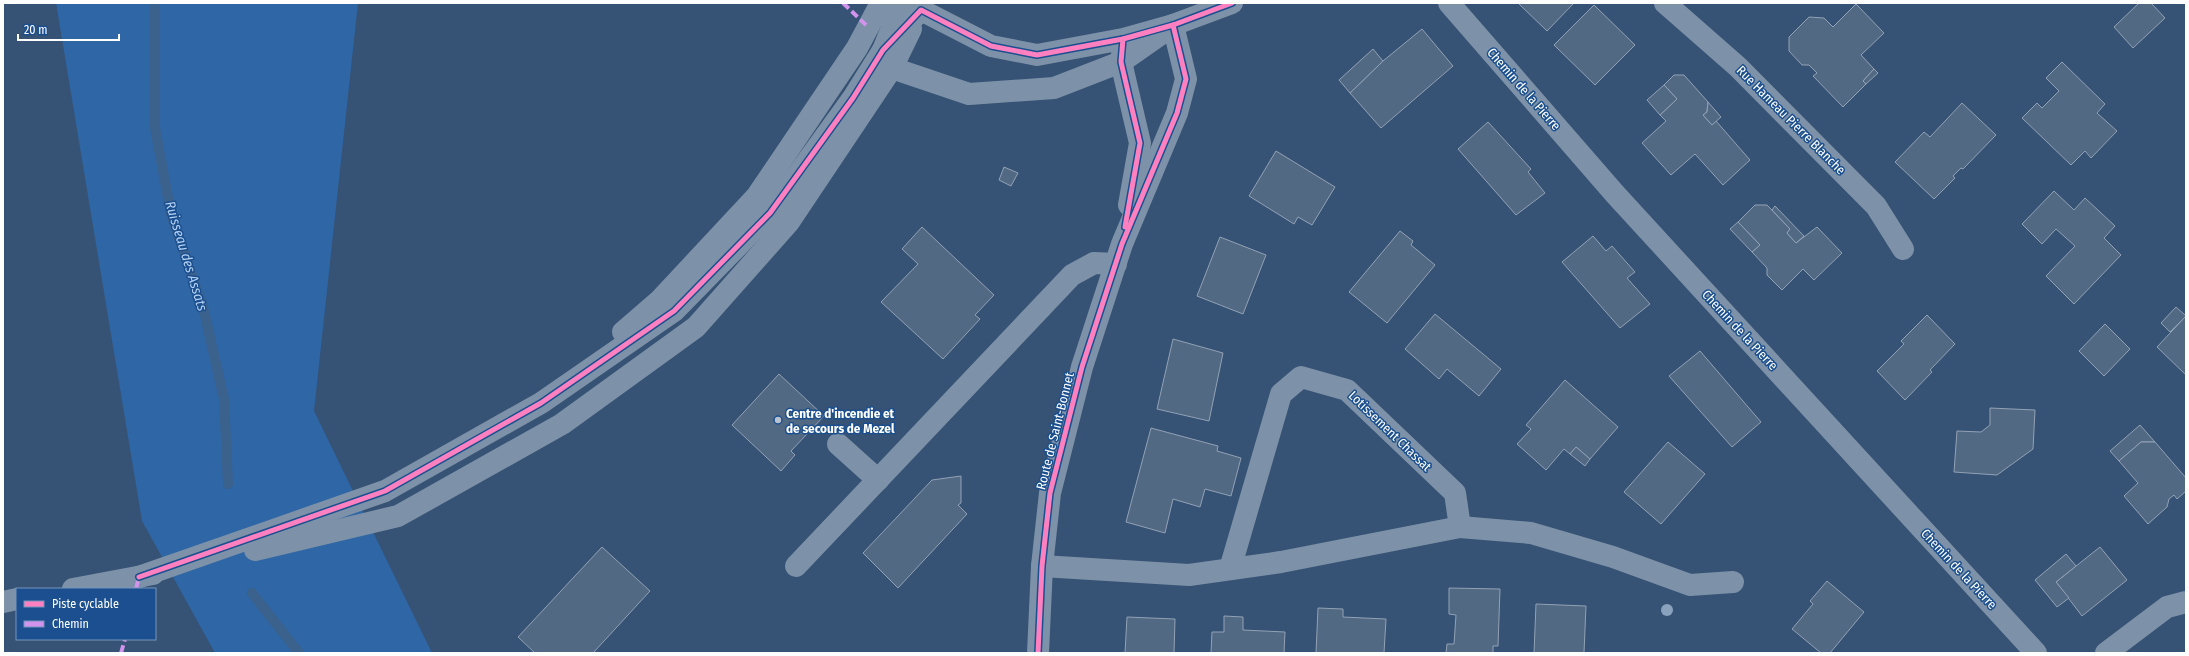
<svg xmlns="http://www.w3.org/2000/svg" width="2189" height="656" font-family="'Fira Sans Condensed',sans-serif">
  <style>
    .green { fill: #2f66a5 }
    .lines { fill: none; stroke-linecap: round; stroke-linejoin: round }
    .stream { stroke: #3b618d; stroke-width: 10 }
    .building { fill: #526984; stroke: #92a2b6 }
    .minor { stroke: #7d92a8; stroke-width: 22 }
    .quiet { stroke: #d193ec; stroke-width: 4; stroke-dasharray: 8 4; stroke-linecap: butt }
    .cycleway-casing { stroke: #1b4f8f; stroke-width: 8 }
    .cycleway { stroke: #ff80c0; stroke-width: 5 }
    .tree { fill: #8aa2be }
    .poi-dot { fill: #b9c2ce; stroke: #1b4f8f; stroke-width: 1.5 }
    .labels { text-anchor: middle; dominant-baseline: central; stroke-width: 3; stroke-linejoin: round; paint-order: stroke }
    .street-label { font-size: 13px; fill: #fff; stroke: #1b4f8f }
    .poi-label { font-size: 13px; font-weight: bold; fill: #fff; stroke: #1b4f8f; text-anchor: start }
    .water-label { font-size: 14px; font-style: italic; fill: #b5d3f5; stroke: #1b4f8f }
  </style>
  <rect width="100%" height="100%" fill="#365274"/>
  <path class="green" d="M 56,3 L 358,3 L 314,411 L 432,653 L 215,653 L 142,521 Z"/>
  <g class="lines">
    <g class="stream">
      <path d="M 155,3 L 155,128 L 171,214 L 204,311 L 224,399 L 228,484"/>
      <path d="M 252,593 L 299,653"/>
    </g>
  </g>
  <g class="building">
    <path d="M 1518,3 L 1574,3 L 1547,31 Z"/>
    <path d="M 2139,3 L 2151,3 L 2165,18 L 2133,48 L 2114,27 Z"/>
    <path d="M 1856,4 L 1884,33 L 1861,55 L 1874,69 L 1863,81 L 1866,84 L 1843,107 L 1813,76 L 1817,73 L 1809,65 L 1802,65 L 1789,51 L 1789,37 L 1809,17 L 1824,18 L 1833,27 Z"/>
    <path d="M 1594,5 L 1635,45 L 1595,85 L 1554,45 Z"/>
    <path d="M 1422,29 L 1453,66 L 1381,128 L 1350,93 L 1383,61 Z"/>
    <path d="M 1373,49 L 1383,61 L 1350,93 L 1339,80 Z"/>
    <path d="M 2062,62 L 2105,104 L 2097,113 L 2117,131 L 2091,158 L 2085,151 L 2071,165 L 2022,118 L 2037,103 L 2042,108 L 2059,91 L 2046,78 Z"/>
    <path d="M 1874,69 L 1878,73 L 1866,84 L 1863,81 Z"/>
    <path d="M 1674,75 L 1684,75 L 1708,102 L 1707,112 L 1703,115 L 1712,125 L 1716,121 L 1750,160 L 1723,185 L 1695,154 L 1671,175 L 1642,143 L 1666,121 L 1660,115 L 1677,99 L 1664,85 Z"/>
    <path d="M 1664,85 L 1677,99 L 1660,115 L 1647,100 Z"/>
    <path d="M 1708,102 L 1721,117 L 1712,125 L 1703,115 L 1707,112 Z"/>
    <path d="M 1962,103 L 1996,135 L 1963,169 L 1961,168 L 1953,176 L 1955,178 L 1934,199 L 1895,162 L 1924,132 L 1930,137 Z"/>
    <path d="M 1488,122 L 1531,169 L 1528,172 L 1545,193 L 1516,215 L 1458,149 Z"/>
    <path d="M 1276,151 L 1335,187 L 1312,225 L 1298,217 L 1294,224 L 1249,196 Z"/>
    <path d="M 1004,167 L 1018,173 L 1011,186 L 999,180 Z"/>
    <path d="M 2054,191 L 2074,210 L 2085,198 L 2115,226 L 2104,238 L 2121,255 L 2074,304 L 2046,276 L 2075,246 L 2056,229 L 2042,244 L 2022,224 Z"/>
    <path d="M 1755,205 L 1767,205 L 1790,229 L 1787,233 L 1796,243 L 1817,227 L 1842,253 L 1814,280 L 1803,269 L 1782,290 L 1767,275 L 1767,268 L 1752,252 L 1760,245 L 1738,222 Z"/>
    <path d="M 1775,206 L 1804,236 L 1796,243 L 1787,233 L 1790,229 L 1772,210 Z"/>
    <path d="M 1738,222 L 1760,245 L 1752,252 L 1730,229 Z"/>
    <path d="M 922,227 L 994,295 L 975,315 L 980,319 L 943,359 L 881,302 L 918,264 L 902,249 Z"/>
    <path d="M 1400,231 L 1413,241 L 1411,245 L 1435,265 L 1387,323 L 1349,292 Z"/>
    <path d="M 1593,236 L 1606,251 L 1612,246 L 1635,272 L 1627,278 L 1650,304 L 1620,328 L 1562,262 Z"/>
    <path d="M 1220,237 L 1266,255 L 1243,314 L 1197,296 Z"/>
    <path d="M 2176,307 L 2186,316 L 2170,332 L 2161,323 Z"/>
    <path d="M 1435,314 L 1501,369 L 1479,396 L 1447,369 L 1439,379 L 1405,349 Z"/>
    <path d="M 1927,315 L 1955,344 L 1930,370 L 1932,372 L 1905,400 L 1877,371 L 1904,344 L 1901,341 Z"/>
    <path d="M 2186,316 L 2186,375 L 2157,347 Z"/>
    <path d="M 2105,324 L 2130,349 L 2104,376 L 2079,351 Z"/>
    <path d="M 1173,339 L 1223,353 L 1209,421 L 1157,409 Z"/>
    <path d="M 1700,351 L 1761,422 L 1732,447 L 1669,376 Z"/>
    <path d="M 779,374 L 824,416 L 791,451 L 795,455 L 781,471 L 732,425 Z"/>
    <path d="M 1565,380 L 1618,427 L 1590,459 L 1576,447 L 1570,454 L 1564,449 L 1546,470 L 1517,444 L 1531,429 L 1526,425 Z"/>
    <path d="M 1990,408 L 2035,410 L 2033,449 L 1997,475 L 1954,472 L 1957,431 L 1981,432 L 1990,425 Z"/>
    <path d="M 2140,425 L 2155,442 L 2141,442 L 2119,461 L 2110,451 Z"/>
    <path d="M 1151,428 L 1218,446 L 1217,451 L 1241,458 L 1231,496 L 1205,489 L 1200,507 L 1173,499 L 1165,533 L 1126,522 Z"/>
    <path d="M 1668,442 L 1705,474 L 1661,524 L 1624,492 Z"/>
    <path d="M 2141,442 L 2155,442 L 2186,478 L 2186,491 L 2177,499 L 2174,495 L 2169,499 L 2167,507 L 2148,524 L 2124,496 L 2138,483 L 2119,461 Z"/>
    <path d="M 1576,447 L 1590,459 L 1585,466 L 1570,454 Z"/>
    <path d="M 961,476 L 961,503 L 958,505 L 967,514 L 898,588 L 863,553 L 932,480 Z"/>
    <path d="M 602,547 L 650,591 L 593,653 L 535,653 L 518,637 Z"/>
    <path d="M 2100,547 L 2127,580 L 2082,616 L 2056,582 Z"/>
    <path d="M 2066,554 L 2076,566 L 2056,582 L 2069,598 L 2057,607 L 2035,580 Z"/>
    <path d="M 1827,581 L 1864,612 L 1830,653 L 1821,653 L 1792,629 L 1813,604 L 1810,601 Z"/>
    <path d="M 1449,588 L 1500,589 L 1498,646 L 1493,646 L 1493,653 L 1446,653 L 1447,644 L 1454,644 L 1456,615 L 1449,614 Z"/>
    <path d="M 1536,604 L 1586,606 L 1584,653 L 1534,653 Z"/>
    <path d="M 1318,608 L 1343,609 L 1343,617 L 1386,619 L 1384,653 L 1316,653 Z"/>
    <path d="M 1224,616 L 1243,617 L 1243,630 L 1285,632 L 1284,653 L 1211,653 L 1212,632 L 1224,632 Z"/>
    <path d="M 1127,617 L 1175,619 L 1174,653 L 1125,653 Z"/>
  </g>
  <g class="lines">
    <g class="minor">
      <path d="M 902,3 L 883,50 L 892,68 L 969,94 L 1054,88 L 1121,62 L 1161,34"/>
      <path d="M 1449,3 L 1615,194 L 2036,653"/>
      <path d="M 1665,3 L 1738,67 L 1876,206 L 1903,249"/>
      <path d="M 1123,48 L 1121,62 L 1140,143 L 1129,205"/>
      <path d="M 623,332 L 660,300 L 757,196 L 857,48 L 881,3"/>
      <path d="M 838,444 L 878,480"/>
      <path d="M 255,550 L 398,516 L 562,424 L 696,327 L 789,222 L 892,68 L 911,29"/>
      <path d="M 796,566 L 1072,275 L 1094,263 L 1116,264"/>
      <path d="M 1042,566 L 1189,575 L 1281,562 L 1460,527 L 1531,533 L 1613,557 L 1690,585 L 1733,582"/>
      <path d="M 1230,569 L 1281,394 L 1301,377 L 1347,390 L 1455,493 L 1460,527"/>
      <path d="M 139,577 L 385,491 L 541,403 L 674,311 L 770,213 L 853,98 L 883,50 L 921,10 L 991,46 L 1037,55 L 1123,39 L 1173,25 L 1232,3"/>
      <path d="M 73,589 L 153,574"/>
      <path d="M 3,602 L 17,599"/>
      <path d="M 1038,653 L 1042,566 L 1050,493 L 1082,367 L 1122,244 L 1177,113 L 1186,79 L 1173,25"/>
      <path d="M 2106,653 L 2167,607 L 2186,602"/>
    </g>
    <g class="quiet">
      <path d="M 843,3 L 868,27"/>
      <path d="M 136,589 L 139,577"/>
      <path d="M 121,653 L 125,639"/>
    </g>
    <g class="cycleway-casing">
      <g id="cycleway">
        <path d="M 1123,39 L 1121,62 L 1140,143 L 1125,227"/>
        <path d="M 139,577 L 385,491 L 541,403 L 674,311 L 770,213 L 853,98 L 883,50 L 921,10 L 991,46 L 1037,55 L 1123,39 L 1173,25 L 1232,3"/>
        <path d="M 1038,653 L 1042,566 L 1050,493 L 1082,367 L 1122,244 L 1177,113 L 1186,79 L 1173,25"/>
      </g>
    </g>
    <use href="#cycleway" class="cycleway"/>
  </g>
  <circle class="tree" cx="1667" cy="610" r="6"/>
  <circle class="poi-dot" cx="778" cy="420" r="4"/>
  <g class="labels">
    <g class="street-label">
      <text transform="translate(1524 89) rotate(49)">Chemin de la Pierre</text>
      <text transform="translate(1791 120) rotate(45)">Rue Hameau Pierre Blanche</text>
      <text transform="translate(1740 330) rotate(47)">Chemin de la Pierre</text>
      <text transform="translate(1055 431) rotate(-76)">Route de Saint-Bonnet</text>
      <text transform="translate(1390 431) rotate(44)">Lotissement Chassat</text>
      <text transform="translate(1959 569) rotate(47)">Chemin de la Pierre</text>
    </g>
    <g class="poi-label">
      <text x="786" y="413">Centre d'incendie et<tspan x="786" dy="15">de secours de Mezel</tspan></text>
    </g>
    <g class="water-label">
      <text transform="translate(186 256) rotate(73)">Ruisseau des Assats</text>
    </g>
  </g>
  <rect width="2189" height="656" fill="none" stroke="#ffffff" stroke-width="8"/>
  <rect x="16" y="588" width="140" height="52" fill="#1b4f8f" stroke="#7695bc"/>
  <rect x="24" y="601" width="20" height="6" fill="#ff80c0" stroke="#7695bc"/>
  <text x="52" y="608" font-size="12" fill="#ffffff">Piste cyclable</text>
  <rect x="24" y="621" width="20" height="6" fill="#d193ec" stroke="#7695bc"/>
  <text x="52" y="628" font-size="12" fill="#ffffff">Chemin</text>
  <path d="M18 34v6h101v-6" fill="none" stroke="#ffffff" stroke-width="2"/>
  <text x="24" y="34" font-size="12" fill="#ffffff" stroke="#1b4f8f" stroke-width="3" paint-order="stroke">20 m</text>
</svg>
